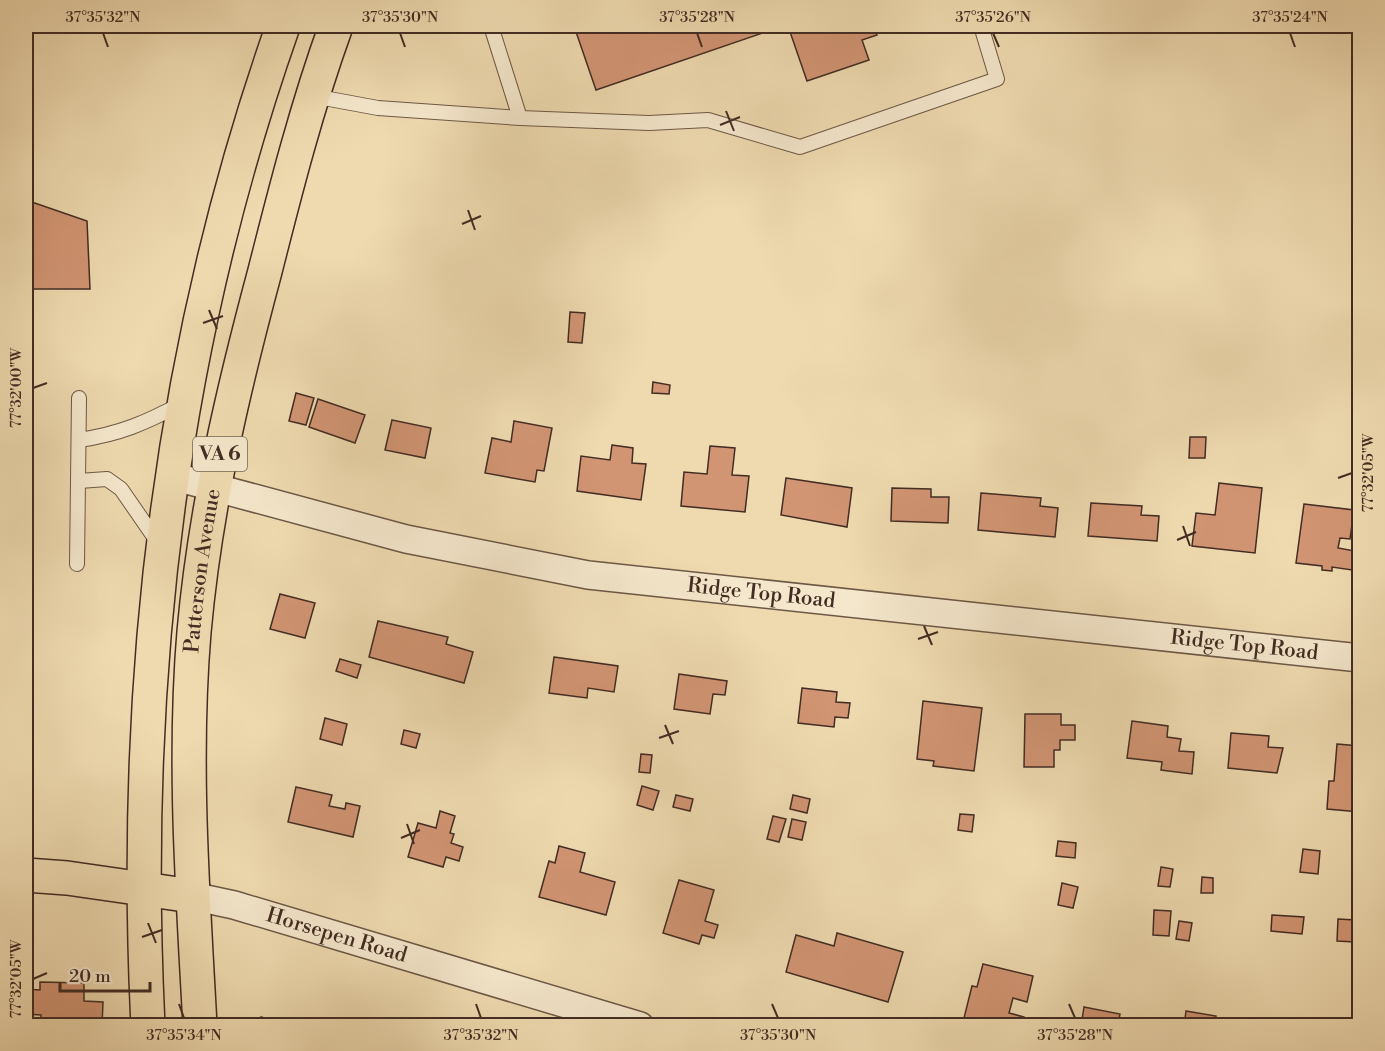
<svg xmlns="http://www.w3.org/2000/svg" width="1385" height="1051" font-family="'Libre Bodoni',serif">
  <style>
    .building { fill: #d29574; stroke: #422c23; stroke-width: 1.5 }
    .lines { fill: none; stroke-linecap: round; stroke-linejoin: round }
    .service-casing { stroke: #6d5846; stroke-width: 16 }
    .minor-casing { stroke: #6d5846; stroke-width: 30 }
    .primary-casing { stroke: #422c23; stroke-width: 36 }
    .service { stroke: #f5e7cc; stroke-width: 14 }
    .minor { stroke: #f5e7cc; stroke-width: 27 }
    .primary { stroke: #efdab0; stroke-width: 33 }
    .ticks { fill: none; stroke: #422c23; stroke-width: 2 }
    .labels { text-anchor: middle; dominant-baseline: central; stroke-width: 4.5; stroke-linejoin: round; paint-order: stroke }
    .shield { fill: #f5e7cc; stroke: #786456; stroke-width: 1.5 }
    .shield-label { font-size: 20px; font-weight: bold; fill: #422c23 }
    .street-label { font-size: 21px; fill: #422c23; stroke: #f5e7cc }
    .neatline { fill: none; stroke: #422c23; stroke-width: 2 }
    .ticks-label { font-size: 15px; text-anchor: middle; fill: #422c23 }
  </style>
  <rect width="100%" height="100%" fill="#efdab0"/>
  <filter id="stains"><feTurbulence type="fractalNoise" baseFrequency=".00333" numOctaves="4"/><feColorMatrix values="0 0 0 0 .2 0 0 0 0 .09 0 0 0 0 .02 0 0 0 .5 -.17"/></filter>
  <radialGradient id="worn" r=".72"><stop offset=".6" stop-color="#630" stop-opacity="0"/><stop offset="1" stop-color="#630" stop-opacity=".3"/></radialGradient>
  <g class="building">
    <path d="M 574,26 L 783,26 L 596,90 Z"/>
    <path d="M 788,26 L 874,26 L 877,35 L 862,40 L 869,60 L 807,81 Z"/>
    <path d="M 26,200 L 87,221 L 90,289 L 26,289 Z"/>
    <path d="M 570,312 L 585,313 L 582,343 L 568,342 Z"/>
    <path d="M 653,382 L 670,385 L 669,394 L 652,393 Z"/>
    <path d="M 296,393 L 314,398 L 306,425 L 289,421 Z"/>
    <path d="M 318,399 L 365,415 L 355,443 L 309,427 Z"/>
    <path d="M 392,420 L 431,428 L 425,458 L 385,450 Z"/>
    <path d="M 514,421 L 552,428 L 544,471 L 537,470 L 535,482 L 485,473 L 492,438 L 511,442 Z"/>
    <path d="M 1190,437 L 1206,437 L 1205,458 L 1189,458 Z"/>
    <path d="M 612,445 L 633,448 L 632,463 L 646,464 L 641,500 L 577,491 L 581,456 L 610,460 Z"/>
    <path d="M 710,446 L 735,448 L 732,475 L 749,476 L 745,512 L 681,506 L 684,472 L 707,474 Z"/>
    <path d="M 786,478 L 852,488 L 847,527 L 781,515 Z"/>
    <path d="M 1219,483 L 1262,488 L 1255,553 L 1192,546 L 1196,513 L 1215,515 Z"/>
    <path d="M 892,488 L 931,489 L 931,497 L 949,497 L 948,523 L 891,521 Z"/>
    <path d="M 981,493 L 1041,498 L 1040,506 L 1058,508 L 1055,537 L 978,530 Z"/>
    <path d="M 1091,503 L 1142,506 L 1141,515 L 1159,516 L 1157,541 L 1088,536 Z"/>
    <path d="M 1304,504 L 1354,510 L 1350,539 L 1340,538 L 1338,548 L 1355,551 L 1352,570 L 1332,567 L 1332,571 L 1322,570 L 1322,566 L 1296,563 Z"/>
    <path d="M 280,594 L 315,603 L 305,638 L 270,629 Z"/>
    <path d="M 378,621 L 448,637 L 446,644 L 473,652 L 464,683 L 369,657 Z"/>
    <path d="M 554,657 L 618,666 L 614,692 L 588,688 L 587,698 L 549,693 Z"/>
    <path d="M 340,659 L 361,665 L 357,678 L 336,671 Z"/>
    <path d="M 679,674 L 727,681 L 725,695 L 713,694 L 710,714 L 674,709 Z"/>
    <path d="M 802,688 L 837,692 L 836,702 L 850,703 L 848,718 L 835,717 L 834,727 L 798,723 Z"/>
    <path d="M 923,701 L 982,708 L 974,771 L 933,766 L 934,761 L 917,759 Z"/>
    <path d="M 1025,714 L 1061,714 L 1061,725 L 1075,725 L 1075,740 L 1060,740 L 1060,750 L 1054,750 L 1054,767 L 1024,767 Z"/>
    <path d="M 325,718 L 347,724 L 342,745 L 320,739 Z"/>
    <path d="M 1132,721 L 1168,726 L 1167,737 L 1181,739 L 1179,751 L 1194,752 L 1192,774 L 1161,770 L 1162,762 L 1127,758 Z"/>
    <path d="M 404,730 L 420,734 L 416,748 L 401,744 Z"/>
    <path d="M 1231,733 L 1269,736 L 1268,747 L 1283,748 L 1277,773 L 1228,768 Z"/>
    <path d="M 1337,744 L 1360,746 L 1360,812 L 1327,809 L 1329,781 L 1334,781 Z"/>
    <path d="M 641,754 L 652,755 L 650,773 L 639,772 Z"/>
    <path d="M 642,786 L 659,791 L 653,810 L 637,805 Z"/>
    <path d="M 296,787 L 332,795 L 329,806 L 345,809 L 346,803 L 360,806 L 353,837 L 288,822 Z"/>
    <path d="M 676,795 L 693,799 L 690,811 L 673,807 Z"/>
    <path d="M 793,795 L 810,799 L 807,813 L 790,809 Z"/>
    <path d="M 440,811 L 455,816 L 450,833 L 454,834 L 451,843 L 463,847 L 459,861 L 446,857 L 443,867 L 408,857 L 418,823 L 436,828 Z"/>
    <path d="M 960,814 L 974,815 L 972,832 L 958,830 Z"/>
    <path d="M 773,816 L 786,819 L 779,842 L 767,839 Z"/>
    <path d="M 792,819 L 806,822 L 802,840 L 788,837 Z"/>
    <path d="M 1058,841 L 1076,843 L 1075,858 L 1056,856 Z"/>
    <path d="M 559,846 L 585,853 L 580,872 L 615,882 L 606,915 L 539,897 L 549,861 L 555,863 Z"/>
    <path d="M 1303,849 L 1320,851 L 1318,874 L 1300,872 Z"/>
    <path d="M 1161,867 L 1173,869 L 1170,887 L 1158,886 Z"/>
    <path d="M 1202,877 L 1213,878 L 1213,893 L 1201,893 Z"/>
    <path d="M 679,880 L 714,890 L 705,921 L 718,925 L 714,938 L 702,935 L 699,944 L 663,933 Z"/>
    <path d="M 1062,883 L 1078,887 L 1073,908 L 1058,905 Z"/>
    <path d="M 1154,910 L 1171,911 L 1169,936 L 1153,935 Z"/>
    <path d="M 1272,915 L 1304,917 L 1302,934 L 1271,931 Z"/>
    <path d="M 1338,919 L 1355,920 L 1355,942 L 1337,941 Z"/>
    <path d="M 1179,921 L 1192,923 L 1189,941 L 1176,939 Z"/>
    <path d="M 837,933 L 903,952 L 888,1002 L 786,972 L 796,935 L 834,946 Z"/>
    <path d="M 983,964 L 1033,976 L 1027,1002 L 1013,998 L 1009,1013 L 1024,1017 L 1022,1026 L 977,1026 L 963,1022 L 972,986 L 977,987 Z"/>
    <path d="M 40,982 L 84,983 L 84,1001 L 103,1002 L 102,1026 L 41,1021 L 41,1015 L 26,1014 L 26,989 L 40,990 Z"/>
    <path d="M 1084,1007 L 1120,1014 L 1118,1025 L 1121,1026 L 1081,1026 Z"/>
    <path d="M 1186,1011 L 1216,1016 L 1214,1026 L 1184,1026 Z"/>
    <path d="M 261,1017 L 295,1026 L 259,1026 Z"/>
  </g>
  <g class="lines">
    <g class="service-casing">
      <g id="service">
        <path d="M 491,26 L 520,118"/>
        <path d="M 313,96 L 378,108 L 520,118 L 649,123 L 708,120 L 800,147 L 997,79 L 981,26"/>
        <path d="M 79,440 C 120,434 145,423 181,404"/>
        <path d="M 79,481 L 107,479 L 121,489 L 159,544"/>
        <path d="M 77,564 L 79,398"/>
      </g>
    </g>
    <g class="minor-casing">
      <g id="minor">
        <path id="s1" d="M 172,476 L 406,539 L 588,575 L 1360,658"/>
        <path id="s2" d="M 192,896 L 234,905 L 640,1026"/>
      </g>
    </g>
    <g class="primary-casing">
      <g id="primary">
        <path d="M 26,875 L 67,878 L 192,896"/>
        <path d="M 148,1026 C 131,684 169,349 283,26"/>
        <path id="s3" d="M 200,1026 C 193,895 183,762 194,632 C 205,509 233,390 265,271 C 286,188 307,106 336,26"/>
      </g>
    </g>
    <use href="#service" class="service"/>
    <use href="#minor" class="minor"/>
    <use href="#primary" class="primary"/>
  </g>
  <path class="ticks" d="M 103,33 L 108,47M 400,33 L 405,47M 697,33 L 702,47M 993,33 L 999,47M 1290,33 L 1295,47M 726,111 L 734,131M 720,125 L 740,117M 468,210 L 475,230M 462,224 L 481,216M 209,310 L 217,329M 203,323 L 223,316M 33,388 L 47,383M 1338,478 L 1352,473M 1183,526 L 1190,546M 1177,540 L 1196,532M 924,626 L 932,645M 918,639 L 938,632M 665,725 L 673,744M 659,738 L 679,731M 407,824 L 414,844M 401,838 L 420,830M 148,923 L 156,943M 142,937 L 162,930M 33,979 L 47,973M 179,1004 L 184,1018M 476,1004 L 481,1018M 772,1004 L 778,1018M 1069,1004 L 1075,1018"/>
  <g class="labels">
    <rect class="shield" x="193" y="437" width="54" height="34" rx="4.5"/>
    <g class="shield-label">
      <text x="220" y="454">VA 6</text>
    </g>
    <g class="street-label">
      <text stroke="none"><textPath href="#s3" startOffset="456">Patterson Avenue</textPath></text>
      <text stroke="none"><textPath href="#s1" startOffset="602">Ridge Top Road</textPath></text>
      <text stroke="none"><textPath href="#s1" startOffset="1088">Ridge Top Road</textPath></text>
      <text stroke="none"><textPath href="#s2" startOffset="150">Horsepen Road</textPath></text>
    </g>
  </g>
  <rect width="1385" height="1051" fill="none" stroke="#efdab0" stroke-width="66"/>
  <path d="M60 982v9h90v-9" fill="none" stroke="#422c23" stroke-width="3"/>
  <text x="69" y="982" font-size="18" fill="#422c23" stroke="#f5e7cc" stroke-width="4.5" paint-order="stroke">20 m</text>
  <rect x="33" y="33" width="1319" height="985" class="neatline"/>
  <g class="ticks-label">
    <text x="103" y="22">37°35'32"N</text>
    <text x="400" y="22">37°35'30"N</text>
    <text x="697" y="22">37°35'28"N</text>
    <text x="993" y="22">37°35'26"N</text>
    <text x="1290" y="22">37°35'24"N</text>
    <text transform="translate(16 388) rotate(-90)" y="5">77°32'00"W</text>
    <text transform="translate(1368 473) rotate(-90)" y="5">77°32'05"W</text>
    <text transform="translate(16 979) rotate(-90)" y="5">77°32'05"W</text>
    <text x="184" y="1040">37°35'34"N</text>
    <text x="481" y="1040">37°35'32"N</text>
    <text x="778" y="1040">37°35'30"N</text>
    <text x="1075" y="1040">37°35'28"N</text>
  </g>
  <rect width="100%" height="100%" filter="url(#stains)"/>
  <rect width="100%" height="100%" fill="url(#worn)"/>
</svg>
